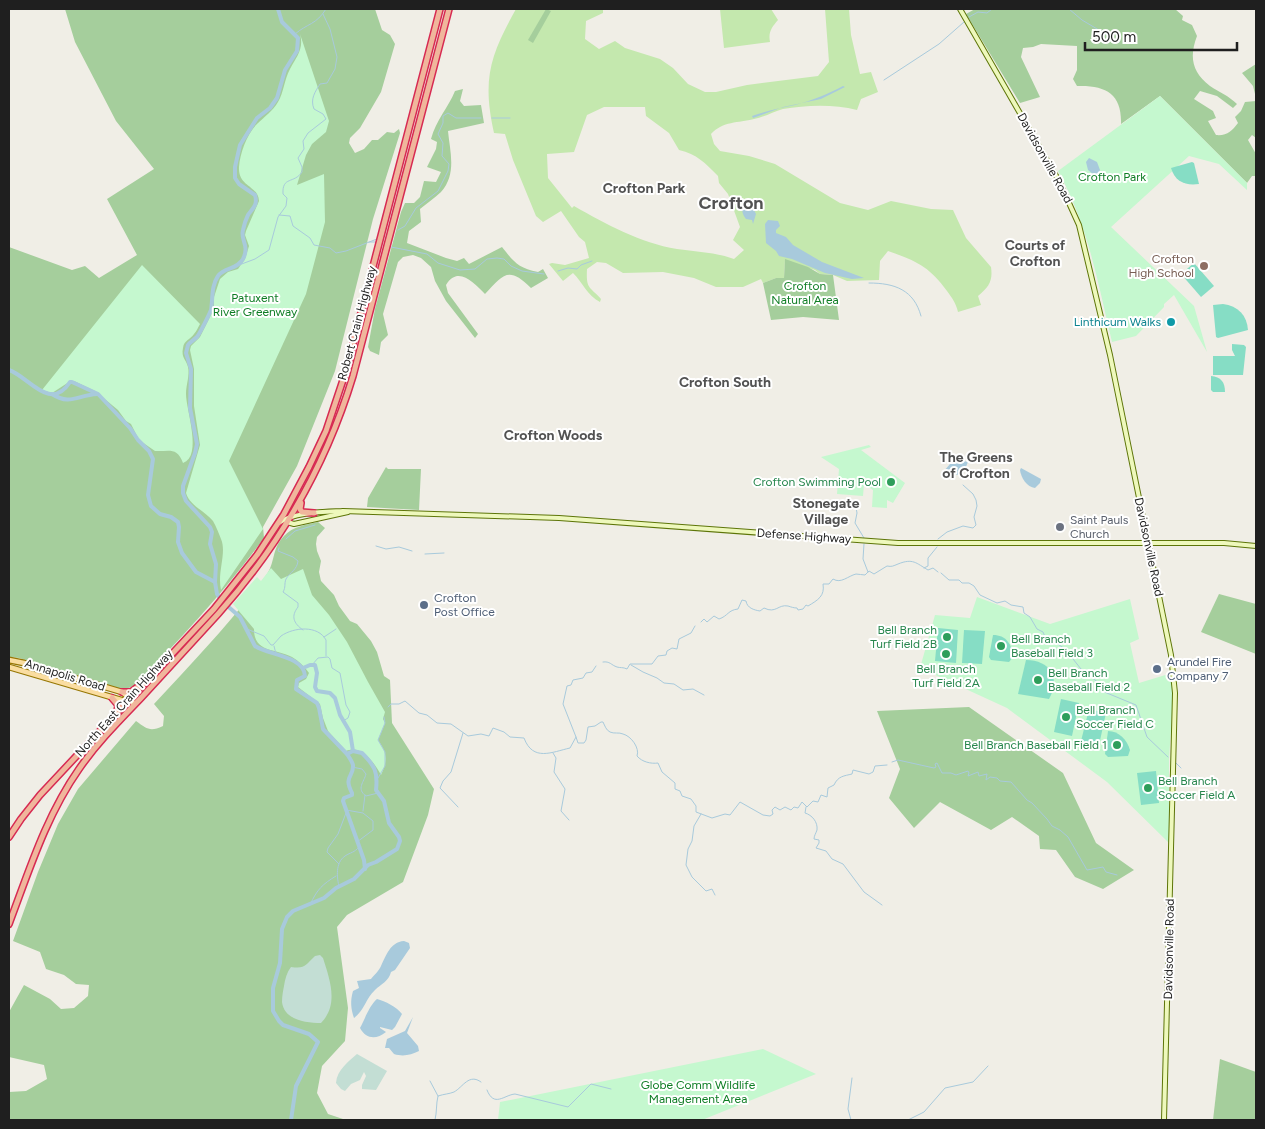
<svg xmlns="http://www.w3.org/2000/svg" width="1265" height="1129" font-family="Figtree,sans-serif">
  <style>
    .grass { fill: #c4e8ae; fill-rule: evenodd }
    .forest { fill: #a5ce9c }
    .wetland { fill: #c3ded4 }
    .park { fill: #c5f8cf }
    .pitch { fill: #86ddc5 }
    .water { fill: #a8cadc }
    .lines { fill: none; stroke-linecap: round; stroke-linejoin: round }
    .stream { stroke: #a8cadc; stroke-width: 1 }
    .river { stroke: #a8cadc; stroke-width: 4 }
    .secondary-casing { stroke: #5d7508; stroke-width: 6 }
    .primary-casing { stroke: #977704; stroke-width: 7 }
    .trunk-casing { stroke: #d72a52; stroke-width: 8 }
    .secondary { stroke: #eef8bc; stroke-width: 4 }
    .primary { stroke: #fadda1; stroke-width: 4.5 }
    .trunk { stroke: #f0b69c; stroke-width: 5 }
    .education-dot { fill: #8d6e63; stroke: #fff; stroke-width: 2 }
    .culture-dot { fill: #0f9aa8; stroke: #fff; stroke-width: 2 }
    .leisure-dot { fill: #2e9e5b; stroke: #fff; stroke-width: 2 }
    .worship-dot { fill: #6b7280; stroke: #fff; stroke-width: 2 }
    .service-dot { fill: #5c6f8a; stroke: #fff; stroke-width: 2 }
    .labels { text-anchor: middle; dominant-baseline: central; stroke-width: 4; stroke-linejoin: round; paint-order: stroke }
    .street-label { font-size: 12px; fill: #1f1f1f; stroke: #fff }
    .park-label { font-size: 12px; fill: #0e7d24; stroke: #fff }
    .education-label { font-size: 12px; fill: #785e54; stroke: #fff; text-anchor: end }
    .culture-label { font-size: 12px; fill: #0d838f; stroke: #fff; text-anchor: end }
    .leisure-label { font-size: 12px; fill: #27864d; stroke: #fff; text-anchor: start }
    .worship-label { font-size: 12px; fill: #5b616d; stroke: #fff; text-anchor: start }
    .service-label { font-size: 12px; fill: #4e5e75; stroke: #fff; text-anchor: start }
    .neighbourhood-label { font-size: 14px; font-weight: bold; fill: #525252; stroke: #fff }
    .district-label { font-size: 18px; font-weight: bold; fill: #525252; stroke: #fff }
  </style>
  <rect width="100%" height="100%" fill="#f0eee6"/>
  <g class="grass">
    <path d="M 516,9 L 603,9 L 603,13 L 586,21 L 585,39 L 599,49 L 615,41 L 625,48 L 660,59 L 673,68 L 688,84 L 705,92 L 716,92 L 747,85 L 818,76 L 829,62 L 825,9 L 849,9 L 851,35 L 860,74 L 871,72 L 878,92 L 861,99 L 857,110 C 834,104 806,105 783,109 C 773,112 764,117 754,119 C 738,123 723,121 711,134 L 714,144 L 720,151 L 749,156 L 775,164 L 840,203 L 868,210 L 891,201 L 931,209 L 953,210 L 966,238 L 991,267 C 993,281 989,287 978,296 L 981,305 L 958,312 C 956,303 952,298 947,291 C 929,266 916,261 888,251 L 880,261 L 879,280 L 847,281 L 833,275 L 820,274 L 815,270 L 785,260 L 784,278 L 776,278 L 763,283 L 761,279 L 743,287 L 716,287 L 694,278 L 663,272 L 623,273 L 606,263 L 597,262 L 587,269 C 586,289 589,286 601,299 L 600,302 C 587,295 583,283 573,273 L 563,281 L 549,264 L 552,263 L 565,265 L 589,258 L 585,242 L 579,237 L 561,211 L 543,222 L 536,216 L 513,160 L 505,134 L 494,133 C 482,79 490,56 516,9 ZM 604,107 L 645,107 L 646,116 L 669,133 L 679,150 C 697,154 705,163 718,176 L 719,183 L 728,194 L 740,227 L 733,240 L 744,250 L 734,259 C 715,252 697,252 677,249 C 640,243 606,224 574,206 L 572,208 L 548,178 L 547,154 L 574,152 L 587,115 Z"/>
    <path d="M 720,9 L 771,9 L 778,20 C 772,27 768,32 770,42 L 724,48 Z"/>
  </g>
  <g class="forest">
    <path d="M 65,9 L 375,9 L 382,30 L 390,35 L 395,44 L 381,92 L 360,128 L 350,138 L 349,143 L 355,153 L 364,149 L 372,140 L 378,140 L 387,132 L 394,133 L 399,129 L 400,133 L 373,219 L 335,371 L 297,466 L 263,527 L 264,538 C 225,591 181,638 136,685 L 126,689 L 118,688 L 19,658 L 9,657 L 9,247 L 72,270 L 85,266 L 99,278 L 137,255 L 107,199 L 154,169 L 116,121 L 75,42 Z"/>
    <path d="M 546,9 L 551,11 L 533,43 L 528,40 Z"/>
    <path d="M 975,9 L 1175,9 L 1183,16 L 1182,20 L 1192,25 L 1197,36 C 1189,57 1192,72 1210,86 C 1219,92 1229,96 1237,104 L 1233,108 L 1217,96 L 1200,91 L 1194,99 L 1213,111 L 1216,118 L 1208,121 L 1216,135 C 1227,136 1232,131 1238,123 L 1235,117 L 1241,111 L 1245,102 L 1256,101 L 1256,138 L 1252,135 L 1248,140 L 1256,154 L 1256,176 L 1252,176 L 1247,183 L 1160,96 L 1121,124 C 1122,94 1106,85 1077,86 L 1073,79 L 1077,70 L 1077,46 L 1041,44 L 1033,47 L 1023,48 L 1021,57 L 1040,97 L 1020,103 L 966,14 Z"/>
    <path d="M 1256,64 L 1256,98 L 1253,86 L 1242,73 Z"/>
    <path d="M 463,89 L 460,101 L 464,106 L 481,105 L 484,123 L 448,131 C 450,152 457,174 441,192 C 435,198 427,203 420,209 L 421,222 L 409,231 L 407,243 L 446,258 L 457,261 L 464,258 L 469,264 L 502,247 C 514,262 518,268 538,272 L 543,269 L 548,278 L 531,288 C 508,265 503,275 485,294 C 474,283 458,265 446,285 L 448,293 L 478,334 L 475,338 L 446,301 L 435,281 L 431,267 L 421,258 L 413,255 L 403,257 L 398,262 L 383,314 L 388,335 L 381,342 L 379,355 L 370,351 L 368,347 L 375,309 L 401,212 L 405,203 L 414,203 L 420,197 L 424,181 L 436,182 L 441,172 L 427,167 L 436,149 L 437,142 L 431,139 C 436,120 448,108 455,91 Z"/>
    <path d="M 785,259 L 808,267 L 820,274 L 833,275 L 839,320 L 803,317 L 771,320 L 763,283 L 776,278 L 784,278 Z"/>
    <path d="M 386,467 L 388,469 L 421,469 L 419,510 L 367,507 L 368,498 Z"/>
    <path d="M 318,522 L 325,528 L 317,537 L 316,544 L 317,551 L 321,561 L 319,572 L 321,581 L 334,595 L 339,606 L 350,621 L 357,624 L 371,641 L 377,652 L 384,676 L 390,680 L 392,723 L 434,789 L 428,815 L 403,882 L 347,915 L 337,927 L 348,1008 L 345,1041 L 322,1066 L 317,1093 L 328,1114 L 346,1120 L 9,1120 L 9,1092 L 26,1091 L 47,1079 L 44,1065 L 9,1057 L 9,1012 L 24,985 L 50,999 L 61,1009 L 74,1008 L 88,996 L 89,985 L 76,984 L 64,975 L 46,969 L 40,952 L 13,941 L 38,872 L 58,824 L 78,789 L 136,721 C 147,729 150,732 163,726 L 164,716 L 154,704 C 192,663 231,622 265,577 C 276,563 271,549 284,536 C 293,526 306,525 318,522 Z"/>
    <path d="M 1219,594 L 1256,604 L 1256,654 L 1201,632 Z"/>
    <path d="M 969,707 L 1063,773 L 1096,843 L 1134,870 L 1103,889 L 1075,877 L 1056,850 L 1040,849 L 1039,836 L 1012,817 L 991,830 L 940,802 L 914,828 L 889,798 L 900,769 L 877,711 Z"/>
    <path d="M 1220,1059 L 1256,1072 L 1256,1120 L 1213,1120 Z"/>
  </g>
  <g class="wetland">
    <path d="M 320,955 L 323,958 C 330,980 339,1005 321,1023 C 306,1023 284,1020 282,1002 C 282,996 283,991 284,986 C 285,979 287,972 291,967 C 306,969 305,965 315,956 Z"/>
    <path d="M 357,1054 L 387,1071 L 376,1090 L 362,1089 L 362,1085 L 366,1076 L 364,1072 L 360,1080 L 351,1084 L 345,1091 L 341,1089 L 336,1083 C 337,1070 348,1062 357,1054 Z"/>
  </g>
  <g class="park">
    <path d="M 300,34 L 329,121 L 326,132 L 312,144 L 306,155 L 297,185 L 324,174 L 325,222 L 306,294 L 229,461 L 263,529 L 221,590 C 217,572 227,553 221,539 C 219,534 216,526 213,521 C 205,511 190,506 186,493 L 200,445 L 194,406 L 194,369 L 190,350 L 191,346 L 200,337 L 214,309 L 214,297 L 220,279 L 228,272 L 238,269 L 245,259 L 249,246 L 245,235 L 246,231 L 259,201 C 258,185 238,187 239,167 C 240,153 247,134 257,124 C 264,117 273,111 278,102 C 284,92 284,80 290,69 C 297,56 304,49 300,34 Z"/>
    <path d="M 1160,96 L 1247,183 L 1247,190 L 1219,164 L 1189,156 L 1111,227 L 1194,306 L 1207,352 L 1174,295 L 1164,304 L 1164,307 L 1136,336 L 1112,342 C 1098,283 1088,225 1058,171 Z"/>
    <path d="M 142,265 L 200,324 C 198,327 197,331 194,334 C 190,340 184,340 183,348 C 181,358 186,359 188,367 C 190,375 186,385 186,394 C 186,410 203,456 183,463 C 177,446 168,452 155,451 L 139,440 L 131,424 L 126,421 L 118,410 L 95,391 L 74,381 L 69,382 L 52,393 L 42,390 Z"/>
    <path d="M 869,445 L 871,447 L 861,450 L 905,483 L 893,503 L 887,500 L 887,508 L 872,507 L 873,490 L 864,484 L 863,496 L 837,494 L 839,469 L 821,457 Z"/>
    <path d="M 271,568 L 281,579 L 303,569 L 312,595 L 329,615 L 347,642 L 368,682 L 385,712 L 383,719 L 385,723 L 378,740 C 387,753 388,760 381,775 C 374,762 361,744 346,751 L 328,731 L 323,718 L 320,704 L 298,687 L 299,683 L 306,679 L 309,673 C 304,666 299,661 292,657 C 275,648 254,653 254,629 L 233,604 L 257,577 L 261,581 Z"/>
    <path d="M 977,597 L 1050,624 L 1130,599 L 1139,639 L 1130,643 L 1139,683 L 1172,673 L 1173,699 L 1169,759 L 1169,843 L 1107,782 L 1007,708 L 920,668 L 935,615 L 970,618 Z"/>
    <path d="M 763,1049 L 816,1074 L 702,1120 L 498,1120 L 500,1102 Z"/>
  </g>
  <g class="pitch">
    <path d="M 1192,162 L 1194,163 L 1199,184 C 1186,186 1175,182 1171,168 Z"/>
    <path d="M 1194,263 L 1214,286 L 1201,297 L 1181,274 Z"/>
    <path d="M 1223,304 C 1238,306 1247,315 1248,330 L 1218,338 L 1216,337 L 1213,305 Z"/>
    <path d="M 1232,344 L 1244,345 L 1246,347 L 1243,375 L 1213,375 L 1213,356 L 1235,356 L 1232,350 Z"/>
    <path d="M 1211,376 C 1221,377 1225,382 1225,392 L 1213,392 L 1211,390 Z"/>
    <path d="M 938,628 L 958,630 L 956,663 L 935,661 Z"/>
    <path d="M 964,630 L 985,631 L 982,664 L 962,663 Z"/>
    <path d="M 993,635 C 1006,635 1012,644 1013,657 L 1009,662 L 991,660 L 989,657 Z"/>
    <path d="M 1026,660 C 1050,660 1061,678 1049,699 L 1018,694 Z"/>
    <path d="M 1061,699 L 1079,703 L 1072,736 L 1054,732 Z"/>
    <path d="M 1089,709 L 1106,713 L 1099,745 L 1081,741 Z"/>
    <path d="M 1108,731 C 1119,731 1127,740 1130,750 L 1128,756 L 1108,757 L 1105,754 Z"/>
    <path d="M 1156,771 L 1159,803 L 1141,805 L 1137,773 Z"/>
  </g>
  <g class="water">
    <path d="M 843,86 L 845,87 L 821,99 L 783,107 L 753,118 L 752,116 C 766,111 780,108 795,105 C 811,101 828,94 843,86 Z"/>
    <path d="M 1089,158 L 1097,162 L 1100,170 L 1098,174 L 1093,174 L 1088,170 L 1086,162 Z"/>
    <path d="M 746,202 L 751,204 L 756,214 L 753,224 L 752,220 L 746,219 C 742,214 740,207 746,202 Z"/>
    <path d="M 768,220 L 778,221 L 780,226 L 776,230 L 776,233 L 786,237 L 793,245 L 822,262 L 864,278 L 852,279 L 825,273 L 792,259 L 779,256 L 776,251 L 766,243 L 765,224 Z"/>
    <path d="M 960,460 L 968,462 L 962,476 L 944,471 L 950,464 Z"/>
    <path d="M 1021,468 L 1041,479 L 1040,483 L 1035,488 C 1027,487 1021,478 1020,470 Z"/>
    <path d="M 404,941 L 409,943 L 410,948 L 395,970 L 391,972 C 389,981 381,984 375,990 C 366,998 364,1011 354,1018 C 351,1009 350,1001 353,991 L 359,988 L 357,981 L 371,979 C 374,975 379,971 381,966 C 386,956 390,942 404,941 Z"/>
    <path d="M 377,999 C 385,1001 397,1007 402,1014 L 395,1027 L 392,1030 L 380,1027 L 380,1028 L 386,1032 C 376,1040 366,1039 360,1028 C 365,1019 369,1006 377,999 Z"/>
    <path d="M 413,1017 L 407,1033 L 418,1046 L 419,1051 C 411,1055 403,1057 394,1054 L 389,1048 L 385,1048 L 387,1039 L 405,1031 Z"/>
  </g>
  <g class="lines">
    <g class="stream">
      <path d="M 1069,9 L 1082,20 L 1119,42"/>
      <path d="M 969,17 L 978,12 L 987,13 L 992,9 L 1003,9"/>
      <path d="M 295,34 C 308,23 316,25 326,9"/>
      <path d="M 884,80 L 939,44 L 964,22"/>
      <path d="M 492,118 L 510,118"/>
      <path d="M 279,215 L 290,216 L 293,226 L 310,238 L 314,245 L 330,248 L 336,253 L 346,251 L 377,239"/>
      <path d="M 398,230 L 405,226 L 416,208 L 438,191 L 448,171 L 449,164 L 442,156 L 443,143 L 438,134 L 443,123 L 443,116 L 448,113 L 456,118 L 481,118"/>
      <path d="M 369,242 L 376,242"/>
      <path d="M 391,247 L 427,254 L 438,263 L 460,270 L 475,269 L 487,259 L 497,258 L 504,259 L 511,266 L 522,271 L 544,274"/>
      <path d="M 239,265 L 255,259 L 269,250 L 278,217 L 286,206 L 287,198 L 283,194 C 282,176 294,184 302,172 L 302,167 L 298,158 L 304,149 L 303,141 L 308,133 L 326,119 L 323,114 L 314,109 C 310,99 315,92 320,84 L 327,83 L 335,69 L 337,57 L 330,29 L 323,14"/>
      <path d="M 558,271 L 568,268 L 577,269 L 581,265 L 592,261"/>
      <path d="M 869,283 C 895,283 914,290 921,316"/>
      <path d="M 855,502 L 857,513 L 855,523 L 864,538"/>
      <path d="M 286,539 L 295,531 L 315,525"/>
      <path d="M 938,539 L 947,532 L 963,526 L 973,528 L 976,525 L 974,517 L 977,506 L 976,500 L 973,494 L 963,485"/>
      <path d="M 864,544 L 863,559 L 868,572"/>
      <path d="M 376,546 L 386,549 L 399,547 L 412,551"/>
      <path d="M 279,548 L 278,551 L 293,557 L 298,561 C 297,570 290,572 286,579 C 284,584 286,587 283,592 L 298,603 L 298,607 C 291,616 293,623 303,630"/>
      <path d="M 425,554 L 444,553"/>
      <path d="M 924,568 L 928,566 L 928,558 L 937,547"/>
      <path d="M 941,573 L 949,580 L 959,580 L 962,583 L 969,583 L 974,586 L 980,595 L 997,603 L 1005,601 L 1011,605 L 1023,607 L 1024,613 L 1030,617 L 1037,629 L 1043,632 L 1046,639 L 1055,642 L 1065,649 L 1081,669 L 1100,684 L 1102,691 L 1136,705 L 1147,737 L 1168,757"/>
      <path d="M 701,622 L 704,619 L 707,622 L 714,616 L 719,619 C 728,616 728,610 738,609 L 742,600 L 746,601 C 747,608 754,610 760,611 L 764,608 C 776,614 778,604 788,606 C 791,607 794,608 797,608 L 798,610 L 803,609 L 806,605 L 808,606 C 818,600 825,596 823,584 L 829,584 L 833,579 C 841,584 848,576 856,574 C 859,574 862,575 865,575 L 869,571 L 874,574 L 887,566 C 892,567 893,566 898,564 C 913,558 916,563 928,570 L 933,568 L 938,572"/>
      <path d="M 247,629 L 264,636 L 271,645 L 273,645 C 276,642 278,639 281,636 C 294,627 318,625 326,640 L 326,656"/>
      <path d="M 324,637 L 336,629"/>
      <path d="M 274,646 L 276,654"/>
      <path d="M 603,662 C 610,661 611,665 617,667 C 620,668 623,667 627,669 L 630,664 L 652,664 L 658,656 L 666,655 L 667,651 L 672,648 L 677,649 L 679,639 L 691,633 L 695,626"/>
      <path d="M 312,665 L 318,658 L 328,657 L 330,659 L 332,668 L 340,673 L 346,705 L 350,712 L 348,718 L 343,721"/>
      <path d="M 631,665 L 643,672 L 657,678 L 664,683 L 674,684 L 683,690 L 693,689 L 704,695"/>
      <path d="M 388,707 L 391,704 L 399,704 L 405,701 L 419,713 L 427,715 L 437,723 L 451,724 L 468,736 L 481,734 L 489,736 L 493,728 L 504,732 L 510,737 L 524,738 C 533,762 552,752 570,748 L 576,737 L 563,704 L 567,686 L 571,685 L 573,680 L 583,678 L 586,673 L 592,672 L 596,666"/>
      <path d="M 576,737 L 578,743 L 584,743 L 586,740 L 588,727 L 595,726 L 601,722 L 603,722 C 605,726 606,730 610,732 C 614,734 619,732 623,734 C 631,736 640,748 637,756 C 642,762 651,764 658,763 L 662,772 L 675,783 L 675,789 L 680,791 L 682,796 L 691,799 L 696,806 L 696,812 L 712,818 L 725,814 L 730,815 L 740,802 L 763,815 L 770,816 L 773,814 L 772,810 L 775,807 L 780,810 L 785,807 L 791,810 L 794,807 L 798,808 L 802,802 L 807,807 L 813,801 L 818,802 L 821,795 L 827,797 L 828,788 L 834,785 C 838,776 844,776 852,774 L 853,770 L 869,774 L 873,772 L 875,766 L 887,765"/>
      <path d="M 553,753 L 556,758 L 554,772 L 565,789 L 561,811 L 569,820"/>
      <path d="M 892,762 L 898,760 L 934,768 L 936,767 L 935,764 L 937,763 L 942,773 L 951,773 L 956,775 L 968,771 L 969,773 L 968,776 L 978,772 L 979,776 L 987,774 L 986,780 L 990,777 L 997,778 L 1000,781 L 1011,782 L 1027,800 L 1032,803 L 1047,819 L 1052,826 L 1060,830 L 1068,837 L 1087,870 L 1103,867 L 1106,872 L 1117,875"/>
      <path d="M 1176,763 L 1181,768"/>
      <path d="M 352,767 L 362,769 L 366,774 C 364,782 356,789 366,796 L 378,793"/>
      <path d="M 378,778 L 385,766 L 385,752 L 378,740 L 385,723 L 384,717"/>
      <path d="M 458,807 L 440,788 L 443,781 L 451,772 L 463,733"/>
      <path d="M 806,807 L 805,813 C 812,815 818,822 817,830 C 816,833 814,836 814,839 L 819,840 L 819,843 L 816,848 L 826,851 L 832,859 L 843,864 L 864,892 L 882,905"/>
      <path d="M 346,810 L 363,813 L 373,821 L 373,830 L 357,842"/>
      <path d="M 363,811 L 365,795"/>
      <path d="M 701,814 L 694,826 L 692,841 L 688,849 L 686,865 L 692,877 L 706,891 L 712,889 L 715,895"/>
      <path d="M 339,864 L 327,852 L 328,848 L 338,834 L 346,813"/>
      <path d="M 339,887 C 337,877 335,863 345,856 C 351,852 354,853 359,847"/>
      <path d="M 310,905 C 317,889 323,884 336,876"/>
      <path d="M 430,1081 L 438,1096"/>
      <path d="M 487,1090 C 494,1108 504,1095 515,1094 L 568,1107 L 591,1084 L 611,1089"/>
      <path d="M 435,1120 C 437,1112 436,1104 438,1096 C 444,1094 449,1094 454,1092 C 463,1087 469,1073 481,1082"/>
      <path d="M 851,1120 L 848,1109 L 852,1078"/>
      <path d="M 908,1120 L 924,1112 L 945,1088 L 973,1082 L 988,1066"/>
    </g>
    <g class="river">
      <path d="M 278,9 L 282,22 L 298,38 L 297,51 L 285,70 L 277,98 L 270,108 L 257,118 L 240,145 L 235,167 L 235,178 L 239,184 L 255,195 C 258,205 253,208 248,215 C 246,219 244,225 243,230 C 240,240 250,245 243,259 C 237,270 224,267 218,276 C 211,286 213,299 211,310 C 209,315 200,333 197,337 C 194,340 190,342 188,345 L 186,353 L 191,369 L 190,408 L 197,444 L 195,453 L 183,486 L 183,493 L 186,501 L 210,527 L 212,532 L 210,544 L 216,564 L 215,582 L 217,594 L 223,602 L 240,617 L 255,646 C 268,655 304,656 305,676 L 297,680 L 296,689 L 317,703 L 319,708 L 323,729 L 347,754 L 353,751 L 362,753 C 375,766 378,772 376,790 L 384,801 L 389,823 L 399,837 L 400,841 L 397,849 L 376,862 L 368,865 L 354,879 L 336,888 L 324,898 L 293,911 L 287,917 L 282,929 L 280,963 L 273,988 L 273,1011 L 279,1021 L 283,1025 L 309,1034 L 318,1042 L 296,1086 L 291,1120"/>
      <path d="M 9,370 C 28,376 50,413 70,382 L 72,382 L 98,394 L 130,428 L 138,440 L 149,451 L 153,459 L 148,495 L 151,506 L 160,514 L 171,517 L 178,522 L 179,527 L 178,542 L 182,553 L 196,572 L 215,582"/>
      <path d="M 52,394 C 70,406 78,395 97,394"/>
      <path d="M 303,668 L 310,665 L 315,665 L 317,673 L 315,687 L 317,691 L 330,693 L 335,698 L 340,715 L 350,732 L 353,751"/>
      <path d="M 347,754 C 349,757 352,761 353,765 C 354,777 343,776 352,793 L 352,795 L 344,798 L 343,801 L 364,860 L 365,869"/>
    </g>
    <g class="secondary-casing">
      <g id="secondary">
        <path d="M 960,9 L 1059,181 L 1079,225 L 1110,355 L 1171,655 L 1175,693 L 1164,1120"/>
        <path d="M 287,522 L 294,524 L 348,512"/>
        <path d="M 279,523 C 294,512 325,512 343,511 L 559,518 L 898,543 L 1224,543 L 1256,546"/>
      </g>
    </g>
    <g class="primary-casing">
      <g id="primary">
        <path d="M 9,660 L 24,663 L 122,692 L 131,699 L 134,705"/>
        <path d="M 9,667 L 128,702"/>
      </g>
    </g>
    <g class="trunk-casing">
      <g id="trunk">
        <path d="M 301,503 L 300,509 L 302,512 L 314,513"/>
        <path d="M 122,692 L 131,692 L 139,686"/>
        <path d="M 112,698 L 118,705 L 117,712"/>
        <path d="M 9,837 L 21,819 L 40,795 L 214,609 L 257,555 L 284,514 L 309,467 L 326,431 L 345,374 L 440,9"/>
        <path d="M 9,924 C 29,871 46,816 79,769 C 97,743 119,721 141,698 C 167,670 192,642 218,614 C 280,545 326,465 353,376 L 449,9"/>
      </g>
    </g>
    <use href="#secondary" class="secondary"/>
    <use href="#primary" class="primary"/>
    <use href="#trunk" class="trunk"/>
  </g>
  <circle class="education-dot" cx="1204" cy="266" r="5"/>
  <circle class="culture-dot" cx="1171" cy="322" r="5"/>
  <g class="leisure-dot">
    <circle cx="891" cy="482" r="5"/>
    <circle cx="947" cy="637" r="5"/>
    <circle cx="1001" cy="646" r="5"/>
    <circle cx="946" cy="654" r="5"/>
    <circle cx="1038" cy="680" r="5"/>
    <circle cx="1066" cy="717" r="5"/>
    <circle cx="1117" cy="745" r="5"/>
    <circle cx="1148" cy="788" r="5"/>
  </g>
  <circle class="worship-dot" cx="1060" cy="527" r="5"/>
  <g class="service-dot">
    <circle cx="424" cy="605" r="5"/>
    <circle cx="1157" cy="669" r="5"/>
  </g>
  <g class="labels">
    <g class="street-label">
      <text transform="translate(1045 158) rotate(61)">Davidsonville Road</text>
      <text transform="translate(357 323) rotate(-75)">Robert Crain Highway</text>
      <text transform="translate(804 536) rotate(4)">Defense Highway</text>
      <text transform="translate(1149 547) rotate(78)">Davidsonville Road</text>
      <text transform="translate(65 675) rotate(17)">Annapolis Road</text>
      <text transform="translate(124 703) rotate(-48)">North East Crain Highway</text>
      <text transform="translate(1169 949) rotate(-89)">Davidsonville Road</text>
    </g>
    <g class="park-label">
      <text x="1112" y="177">Crofton Park</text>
      <text x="805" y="286">Crofton<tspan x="805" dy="14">Natural Area</tspan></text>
      <text x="255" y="298">Patuxent<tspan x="255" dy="14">River Greenway</tspan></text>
      <text x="698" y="1085">Globe Comm Wildlife<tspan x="698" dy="14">Management Area</tspan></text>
    </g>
    <g class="education-label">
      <text x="1194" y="259">Crofton<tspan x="1194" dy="14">High School</tspan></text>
    </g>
    <g class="culture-label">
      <text x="1161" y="322">Linthicum Walks</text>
    </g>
    <g class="leisure-label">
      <text x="881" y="482" text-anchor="end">Crofton Swimming Pool</text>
      <text x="937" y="630" text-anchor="end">Bell Branch<tspan x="937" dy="14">Turf Field 2B</tspan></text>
      <text x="1011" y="639">Bell Branch<tspan x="1011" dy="14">Baseball Field 3</tspan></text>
      <text x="946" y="669" text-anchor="middle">Bell Branch<tspan x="946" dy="14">Turf Field 2A</tspan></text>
      <text x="1048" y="673">Bell Branch<tspan x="1048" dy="14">Baseball Field 2</tspan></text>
      <text x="1076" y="710">Bell Branch<tspan x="1076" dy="14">Soccer Field C</tspan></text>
      <text x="1107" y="745" text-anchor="end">Bell Branch Baseball Field 1</text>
      <text x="1158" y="781">Bell Branch<tspan x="1158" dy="14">Soccer Field A</tspan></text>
    </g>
    <g class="worship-label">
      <text x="1070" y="520">Saint Pauls<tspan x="1070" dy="14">Church</tspan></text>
    </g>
    <g class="service-label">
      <text x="434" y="598">Crofton<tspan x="434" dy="14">Post Office</tspan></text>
      <text x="1167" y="662">Arundel Fire<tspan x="1167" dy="14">Company 7</tspan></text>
    </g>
    <g class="neighbourhood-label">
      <text x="644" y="188">Crofton Park</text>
      <text x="1035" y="245">Courts of<tspan x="1035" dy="16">Crofton</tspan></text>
      <text x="725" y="382">Crofton South</text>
      <text x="553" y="435">Crofton Woods</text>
      <text x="976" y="457">The Greens<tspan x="976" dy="16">of Crofton</tspan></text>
      <text x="826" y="503">Stonegate<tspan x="826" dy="16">Village</tspan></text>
    </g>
    <g class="district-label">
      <text x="731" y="203">Crofton</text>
    </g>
  </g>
  <rect width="1265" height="1129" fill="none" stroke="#1f1f1f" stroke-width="20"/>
  <path d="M1085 42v8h152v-8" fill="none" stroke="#1f1f1f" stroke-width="2.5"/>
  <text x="1092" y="42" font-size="15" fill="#1f1f1f" stroke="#ffffff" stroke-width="4" paint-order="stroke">500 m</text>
</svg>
